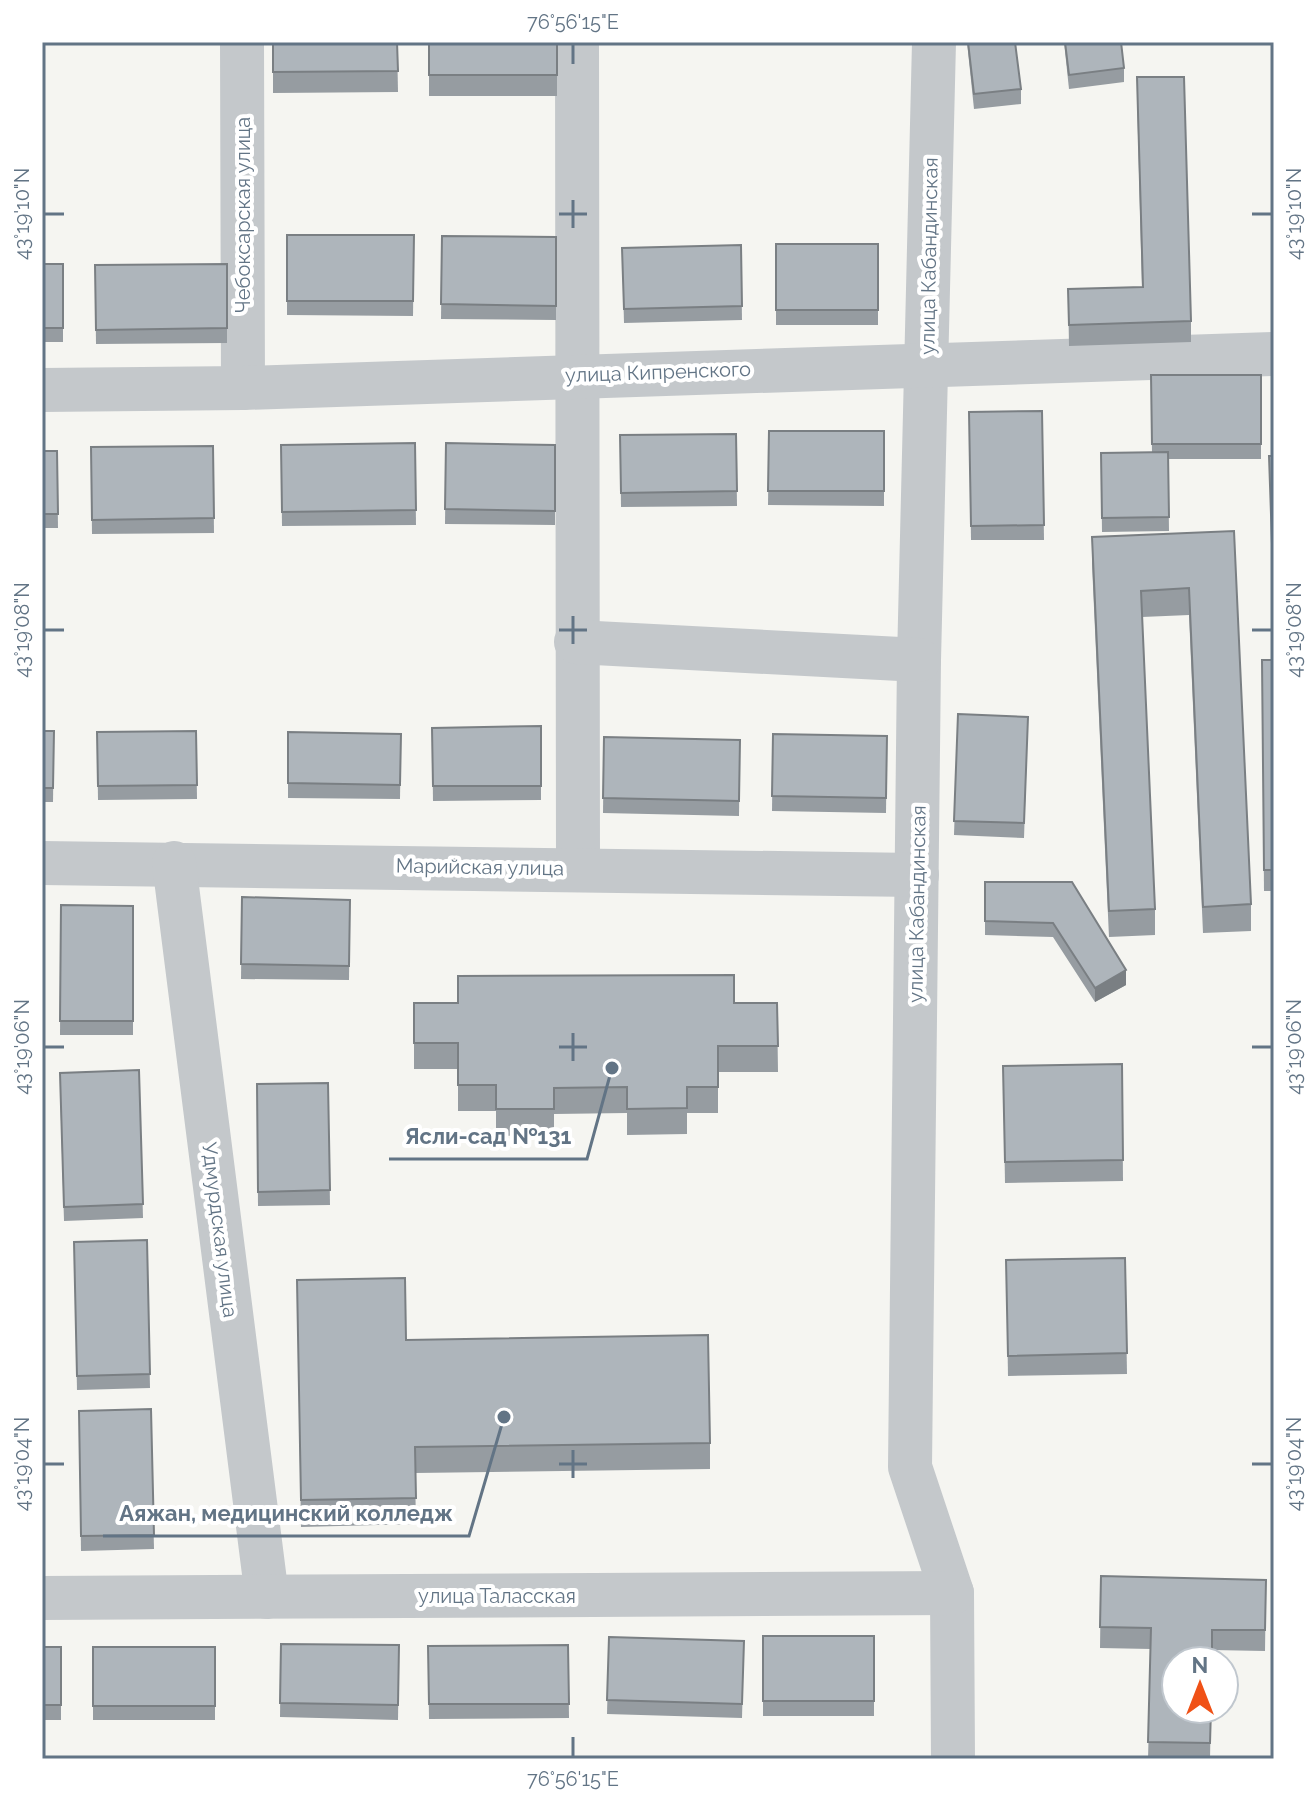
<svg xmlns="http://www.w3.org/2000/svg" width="1316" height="1801" font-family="Raleway,sans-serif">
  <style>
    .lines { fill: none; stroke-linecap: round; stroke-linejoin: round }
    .street { stroke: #c4c8cb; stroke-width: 44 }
    .wall { fill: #969ca1 }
    .shaded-wall { fill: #7a7f83 }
    .building { fill: #aeb5bb; stroke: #7a7f83; stroke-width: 2 }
    .ticks { fill: none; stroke: #627485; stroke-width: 3 }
    .labels { text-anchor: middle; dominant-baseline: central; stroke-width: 8; stroke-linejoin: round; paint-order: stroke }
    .street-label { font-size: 20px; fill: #627485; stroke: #fff }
    .leader { fill: none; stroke: #627485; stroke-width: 3 }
    .callout-dot { fill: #627485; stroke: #fff; stroke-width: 3 }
    .callout-label { font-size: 22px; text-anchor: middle; font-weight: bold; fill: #627485; stroke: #fff; stroke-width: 8; stroke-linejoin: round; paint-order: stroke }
    .neatline { fill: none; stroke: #627485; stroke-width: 3 }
    .ticks-label { font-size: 20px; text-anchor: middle; fill: #627485 }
  </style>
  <rect width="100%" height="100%" fill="#f5f5f1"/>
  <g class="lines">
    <g class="street">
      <path d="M 242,42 L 243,388"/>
      <path d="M 577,42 L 578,868"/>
      <path d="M 934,42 L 919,660 L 910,1467 L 952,1593 L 953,1759"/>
      <path d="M 42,390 L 243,388 L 1274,354"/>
      <path d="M 576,642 L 919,660"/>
      <path d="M 42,863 L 917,875"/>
      <path d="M 174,863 L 267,1597"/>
      <path d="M 42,1598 L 952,1593"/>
    </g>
  </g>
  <g class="wall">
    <path d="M 273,42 L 397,42 L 398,92 L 273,93 Z"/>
    <rect x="429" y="42" width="128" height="54"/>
    <path d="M 967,42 L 1015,42 L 1021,89 L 1021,104 L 974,109 Z"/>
    <path d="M 1064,42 L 1121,42 L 1124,68 L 1124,82 L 1069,89 Z"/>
    <path d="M 1137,98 L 1191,321 L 1191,342 L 1069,346 L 1068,289 L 1142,287 Z"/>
    <path d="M 287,235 L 414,235 L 413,316 L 287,315 Z"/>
    <path d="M 442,236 L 556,237 L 556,320 L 441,319 Z"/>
    <rect x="776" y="244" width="102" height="81"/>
    <path d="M 741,245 L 742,320 L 624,323 L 622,248 Z"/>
    <rect x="42" y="264" width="21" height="78"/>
    <path d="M 227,264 L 227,343 L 96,344 L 95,265 Z"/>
    <path d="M 1151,375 L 1261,375 L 1261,459 L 1168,459 L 1169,531 L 1102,532 L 1101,453 L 1152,453 Z"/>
    <path d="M 1042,411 L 1044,540 L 971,540 L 969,412 Z"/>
    <path d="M 769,431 L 884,431 L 884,506 L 768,505 Z"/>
    <path d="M 736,434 L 737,506 L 621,507 L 620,435 Z"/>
    <path d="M 415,443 L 416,525 L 282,526 L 281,445 Z"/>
    <path d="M 446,443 L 555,445 L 555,525 L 445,524 Z"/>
    <path d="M 213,446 L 214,533 L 92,534 L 91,447 Z"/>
    <path d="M 42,451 L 57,451 L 58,528 L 42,528 Z"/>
    <path d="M 1234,531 L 1251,904 L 1251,931 L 1203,933 L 1189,615 L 1142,617 L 1155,909 L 1155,935 L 1109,937 L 1092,564 L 1092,537 Z"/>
    <path d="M 1262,660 L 1274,660 L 1274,891 L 1264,891 Z"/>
    <path d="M 958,714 L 1028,717 L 1024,838 L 954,835 Z"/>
    <path d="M 541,726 L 541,800 L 433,801 L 432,728 Z"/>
    <path d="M 42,731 L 54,731 L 53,802 L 42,802 Z"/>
    <path d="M 196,731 L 197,799 L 98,800 L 97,732 Z"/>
    <path d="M 288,732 L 401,734 L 400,799 L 288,798 Z"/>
    <path d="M 773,734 L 887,736 L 886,813 L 772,811 Z"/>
    <path d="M 604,737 L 740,740 L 739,816 L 603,813 Z"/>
    <path d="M 985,882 L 1072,882 L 1126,985 L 1095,1002 L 1053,937 L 985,935 Z"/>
    <path d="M 242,897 L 350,900 L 349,980 L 241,979 Z"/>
    <path d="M 61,905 L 133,906 L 133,1035 L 60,1035 Z"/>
    <path d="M 414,1003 L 777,1003 L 778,1072 L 718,1072 L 718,1113 L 687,1113 L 687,1134 L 627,1135 L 627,1113 L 554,1114 L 554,1135 L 496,1136 L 496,1111 L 458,1111 L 458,1069 L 414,1069 Z"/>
    <path d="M 1122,1064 L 1123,1181 L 1005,1183 L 1003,1066 Z"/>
    <path d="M 139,1070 L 143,1218 L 64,1221 L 60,1088 Z"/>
    <path d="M 328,1083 L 330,1205 L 258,1206 L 257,1084 Z"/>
    <path d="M 147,1240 L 150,1388 L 77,1390 L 74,1242 Z"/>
    <path d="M 1125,1258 L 1127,1374 L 1008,1376 L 1006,1260 Z"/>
    <path d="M 297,1280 L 406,1340 L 710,1443 L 710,1469 L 415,1473 L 416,1524 L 301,1527 Z"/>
    <path d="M 151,1409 L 154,1549 L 81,1551 L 79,1411 Z"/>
    <path d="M 1101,1576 L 1266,1580 L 1265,1651 L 1212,1650 L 1210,1759 L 1148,1759 L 1151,1649 L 1100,1648 Z"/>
    <rect x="763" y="1636" width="111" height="80"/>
    <path d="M 609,1637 L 744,1641 L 742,1718 L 607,1714 Z"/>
    <path d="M 281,1644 L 399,1645 L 398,1720 L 280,1717 Z"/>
    <path d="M 568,1645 L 569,1718 L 429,1719 L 428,1646 Z"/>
    <rect x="42" y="1647" width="19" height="73"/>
    <rect x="93" y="1647" width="122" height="73"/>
  </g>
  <path class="shaded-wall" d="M 1126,970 L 1126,985 L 1095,1002 L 1095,988 Z"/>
  <g class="building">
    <path d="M 273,42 L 397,42 L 398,71 L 273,72 Z"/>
    <rect x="429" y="42" width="128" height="33"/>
    <path d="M 968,42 L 1015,42 L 1021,89 L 974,94 Z"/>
    <path d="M 1065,42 L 1121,42 L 1124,68 L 1069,75 Z"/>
    <path d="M 1137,77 L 1184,77 L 1191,321 L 1069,325 L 1068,289 L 1143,287 Z"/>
    <path d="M 287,235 L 414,235 L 413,301 L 287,301 Z"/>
    <path d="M 442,236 L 556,237 L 556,306 L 441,304 Z"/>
    <rect x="776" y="244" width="102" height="66"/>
    <path d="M 741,245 L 742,306 L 624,309 L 622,248 Z"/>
    <rect x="42" y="264" width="21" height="64"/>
    <path d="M 227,264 L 227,328 L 96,330 L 95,265 Z"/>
    <path d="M 1151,375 L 1261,375 L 1261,444 L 1152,444 Z"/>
    <path d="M 1042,411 L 1044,525 L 971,526 L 969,412 Z"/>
    <path d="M 769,431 L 884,431 L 884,491 L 768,491 Z"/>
    <path d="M 736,434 L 737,491 L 621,493 L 620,435 Z"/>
    <path d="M 415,443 L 416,510 L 282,512 L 281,445 Z"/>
    <path d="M 446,443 L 555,445 L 555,511 L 445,509 Z"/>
    <path d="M 213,446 L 214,518 L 92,520 L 91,447 Z"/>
    <path d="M 42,451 L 57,451 L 58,514 L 42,514 Z"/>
    <path d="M 1168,452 L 1169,517 L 1102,518 L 1101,453 Z"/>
    <path d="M 1269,456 L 1274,456 L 1274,573 L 1273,573 Z"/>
    <path d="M 1234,531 L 1251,904 L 1203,907 L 1189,588 L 1141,591 L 1155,909 L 1109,911 L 1092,537 Z"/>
    <path d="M 1262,660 L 1274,660 L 1274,870 L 1264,870 Z"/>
    <path d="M 958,714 L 1028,717 L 1024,823 L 954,821 Z"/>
    <path d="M 541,726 L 541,786 L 433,786 L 432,728 Z"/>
    <path d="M 42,731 L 54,731 L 53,788 L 42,788 Z"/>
    <path d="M 196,731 L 197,785 L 98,786 L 97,732 Z"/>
    <path d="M 288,732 L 401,734 L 400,785 L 288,783 Z"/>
    <path d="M 773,734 L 887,736 L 886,798 L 772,796 Z"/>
    <path d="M 604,737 L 740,740 L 739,801 L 603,798 Z"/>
    <path d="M 985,882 L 1072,882 L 1126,970 L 1095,988 L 1053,923 L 985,921 Z"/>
    <path d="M 242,897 L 350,900 L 349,966 L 241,964 Z"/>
    <path d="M 61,905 L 133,906 L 133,1021 L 60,1021 Z"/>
    <path d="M 734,975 L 734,1003 L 777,1003 L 778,1046 L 718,1046 L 718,1087 L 687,1087 L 687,1108 L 627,1109 L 627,1087 L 554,1088 L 554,1109 L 496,1109 L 496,1085 L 458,1085 L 458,1043 L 414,1043 L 414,1003 L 458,1003 L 458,976 Z"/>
    <path d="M 1122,1064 L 1123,1160 L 1005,1162 L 1003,1066 Z"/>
    <path d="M 139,1070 L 143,1204 L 64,1207 L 60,1073 Z"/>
    <path d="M 328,1083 L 330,1190 L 258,1192 L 257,1084 Z"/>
    <path d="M 147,1240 L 150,1374 L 77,1376 L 74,1242 Z"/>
    <path d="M 1125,1258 L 1127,1353 L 1008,1356 L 1006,1260 Z"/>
    <path d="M 405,1278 L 406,1340 L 708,1335 L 710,1443 L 415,1447 L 416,1498 L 301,1500 L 297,1280 Z"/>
    <path d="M 151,1409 L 154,1535 L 81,1536 L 79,1411 Z"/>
    <path d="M 1101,1576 L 1266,1580 L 1265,1630 L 1212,1630 L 1212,1661 L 1176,1661 L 1176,1709 L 1211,1709 L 1210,1743 L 1148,1742 L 1151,1628 L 1100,1627 Z"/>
    <rect x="763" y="1636" width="111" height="65"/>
    <path d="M 609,1637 L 744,1641 L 742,1704 L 607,1700 Z"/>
    <path d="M 281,1644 L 399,1645 L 398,1705 L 280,1703 Z"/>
    <path d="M 568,1645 L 569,1704 L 429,1704 L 428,1646 Z"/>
    <rect x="42" y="1647" width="19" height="58"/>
    <rect x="93" y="1647" width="122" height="59"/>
  </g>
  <path class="ticks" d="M 573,44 L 573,64M 573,200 L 573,228M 44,214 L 64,214M 559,214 L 587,214M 1252,214 L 1272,214M 573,616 L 573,644M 44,630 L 64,630M 559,630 L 587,630M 1252,630 L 1272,630M 573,1033 L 573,1061M 44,1047 L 64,1047M 559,1047 L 587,1047M 1252,1047 L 1272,1047M 573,1450 L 573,1478M 44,1464 L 64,1464M 559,1464 L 587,1464M 1252,1464 L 1272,1464M 573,1737 L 573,1757"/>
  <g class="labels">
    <g class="street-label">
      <text transform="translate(243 215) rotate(-90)">Чебоксарская улица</text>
      <text transform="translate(929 256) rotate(-89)">улица Кабандинская</text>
      <text transform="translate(658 372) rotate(-2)">улица Кипренского</text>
      <text transform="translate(480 867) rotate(1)">Марийская улица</text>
      <text transform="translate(917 904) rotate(-89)">улица Кабандинская</text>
      <text transform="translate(220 1230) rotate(83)">Удмурдская улица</text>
      <text x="497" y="1596">улица Таласская</text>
    </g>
  </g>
  <path class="leader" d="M612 1068L587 1159H389M504 1417L469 1536H103"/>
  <g class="callout-dot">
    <circle cx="612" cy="1068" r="8"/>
    <circle cx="504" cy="1417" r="8"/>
  </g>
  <g class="callout-label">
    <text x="488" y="1144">Ясли-сад №131</text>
    <text x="286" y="1521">Аяжан, медицинский колледж</text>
  </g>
  <rect width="1316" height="1801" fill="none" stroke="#ffffff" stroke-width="88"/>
  <g transform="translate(1200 1685)"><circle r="38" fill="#ffffff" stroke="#c0c7ce" stroke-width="2"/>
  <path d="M0-6L14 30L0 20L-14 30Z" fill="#f05116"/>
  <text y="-12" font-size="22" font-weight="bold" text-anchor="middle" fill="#627485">N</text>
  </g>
  <rect x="44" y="44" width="1228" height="1713" class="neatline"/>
  <g class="ticks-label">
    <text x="573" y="29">76°56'15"E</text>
    <text transform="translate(22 214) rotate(-90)" y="7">43°19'10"N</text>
    <text transform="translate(1294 214) rotate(-90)" y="7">43°19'10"N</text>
    <text transform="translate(22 630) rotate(-90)" y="7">43°19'08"N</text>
    <text transform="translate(1294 630) rotate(-90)" y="7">43°19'08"N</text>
    <text transform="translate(22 1047) rotate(-90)" y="7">43°19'06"N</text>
    <text transform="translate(1294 1047) rotate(-90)" y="7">43°19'06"N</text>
    <text transform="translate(22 1464) rotate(-90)" y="7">43°19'04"N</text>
    <text transform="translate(1294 1464) rotate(-90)" y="7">43°19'04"N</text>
    <text x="573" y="1786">76°56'15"E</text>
  </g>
</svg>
